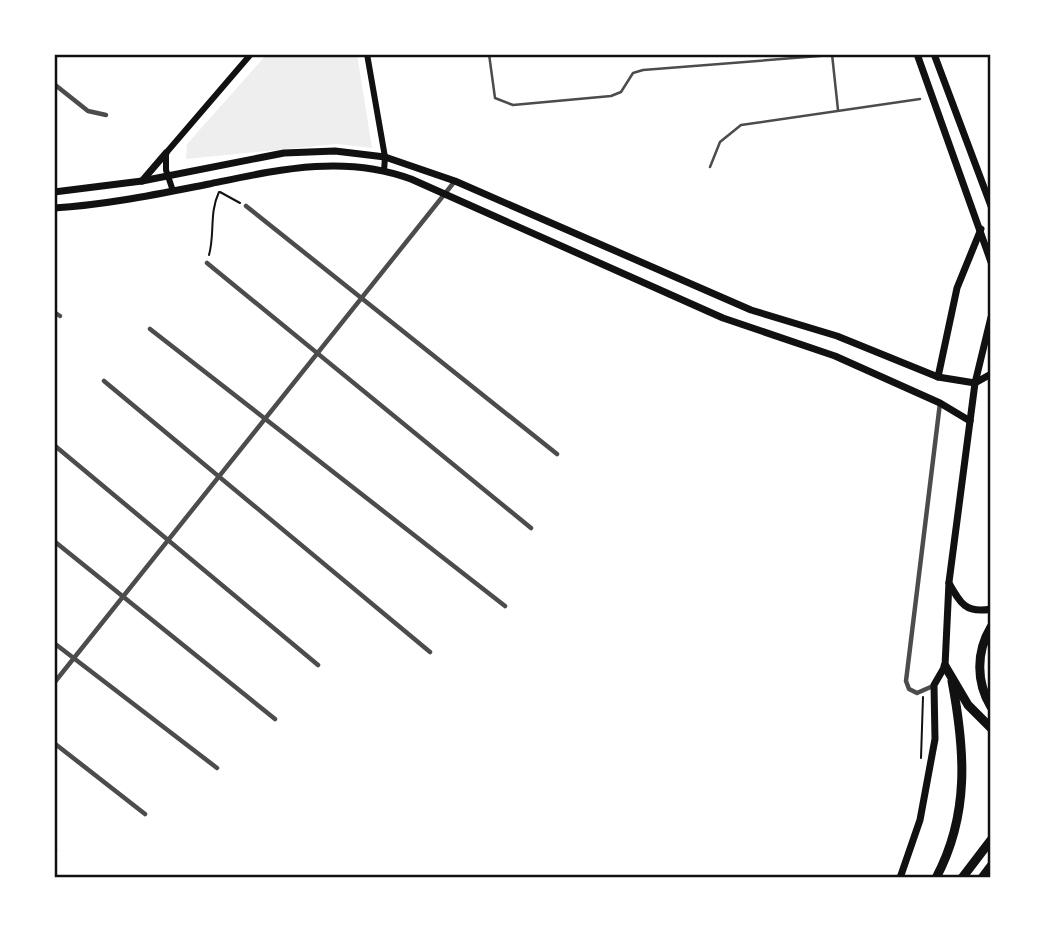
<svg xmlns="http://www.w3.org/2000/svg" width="1045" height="932" font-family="Poppins,sans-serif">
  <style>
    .green { fill: #eee }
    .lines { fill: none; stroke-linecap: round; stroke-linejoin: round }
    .path { stroke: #111; stroke-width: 2 }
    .service { stroke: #4c4c4c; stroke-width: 2.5 }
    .minor { stroke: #4c4c4c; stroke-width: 4.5 }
    .secondary { stroke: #111; stroke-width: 6 }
    .primary { stroke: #111; stroke-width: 7 }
    .motorway { stroke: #111; stroke-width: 9 }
    .neatline { fill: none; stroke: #111; stroke-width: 2.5 }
  </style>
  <rect width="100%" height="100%" fill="#fff"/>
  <path class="green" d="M 267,54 L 357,54 L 372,148 L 337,144 L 186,159 L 187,144 Z"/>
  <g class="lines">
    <g class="path">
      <path d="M 220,192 L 240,203"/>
      <path d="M 209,255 C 215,234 209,213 219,192"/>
      <path d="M 921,758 L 923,697"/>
    </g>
    <g class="service">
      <path d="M 489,54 L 495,98 L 513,105 L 611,96 L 621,92 L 633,73 L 643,70 L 832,55"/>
      <path d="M 832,54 L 838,110"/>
      <path d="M 710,167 L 720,142 L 741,125 L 920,99"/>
    </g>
    <g class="minor">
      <path d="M 54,84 L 88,111 L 106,115"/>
      <path d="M 246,206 L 557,454"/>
      <path d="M 207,263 L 531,528"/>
      <path d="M 54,312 L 60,316"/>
      <path d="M 150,329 L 505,606"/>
      <path d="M 104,381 L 430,652"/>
      <path d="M 54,445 L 318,665"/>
      <path d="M 54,541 L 275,719"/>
      <path d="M 54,643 L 217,768"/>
      <path d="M 54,683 L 455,181"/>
      <path d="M 933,686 L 917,693 L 909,689 L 906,681 L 940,403"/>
      <path d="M 54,743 L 145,814"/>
      <path d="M 54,850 L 55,850"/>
    </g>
    <g class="secondary">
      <path d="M 367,54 L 385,157 L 384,171"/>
      <path d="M 173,191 L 166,170 L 166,153 L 251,54"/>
    </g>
    <g class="primary">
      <path d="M 917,54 L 991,262"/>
      <path d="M 934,54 L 991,206"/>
      <path d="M 142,181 L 166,153"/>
      <path d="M 54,192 L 142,181 L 284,153 L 335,151 L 385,157 L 455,181 L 751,310 L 837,336 L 938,377 L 975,383"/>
      <path d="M 54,208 C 106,205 158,194 209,184 C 277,170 343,154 411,179 L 723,318 L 835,356 L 940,403 L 970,421"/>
      <path d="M 938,377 L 957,288 L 981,229"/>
      <path d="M 975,383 L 991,374"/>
      <path d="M 949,583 C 960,603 966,614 991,609"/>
      <path d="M 900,878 L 920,820 L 935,739 L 934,685 L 945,666 L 949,582 L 975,383 L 991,317"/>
    </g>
    <g class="motorway">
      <path d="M 991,627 C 976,652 976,682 991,707"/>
      <path d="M 945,666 L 968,705 L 991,728"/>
      <path d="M 936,878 C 970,814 965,750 952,681"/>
      <path d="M 962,878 L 991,840"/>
      <path d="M 982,878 L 991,866"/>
    </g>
  </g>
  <rect width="1045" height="932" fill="none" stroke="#ffffff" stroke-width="112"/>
  <rect x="56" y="56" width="933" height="820" class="neatline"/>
</svg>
